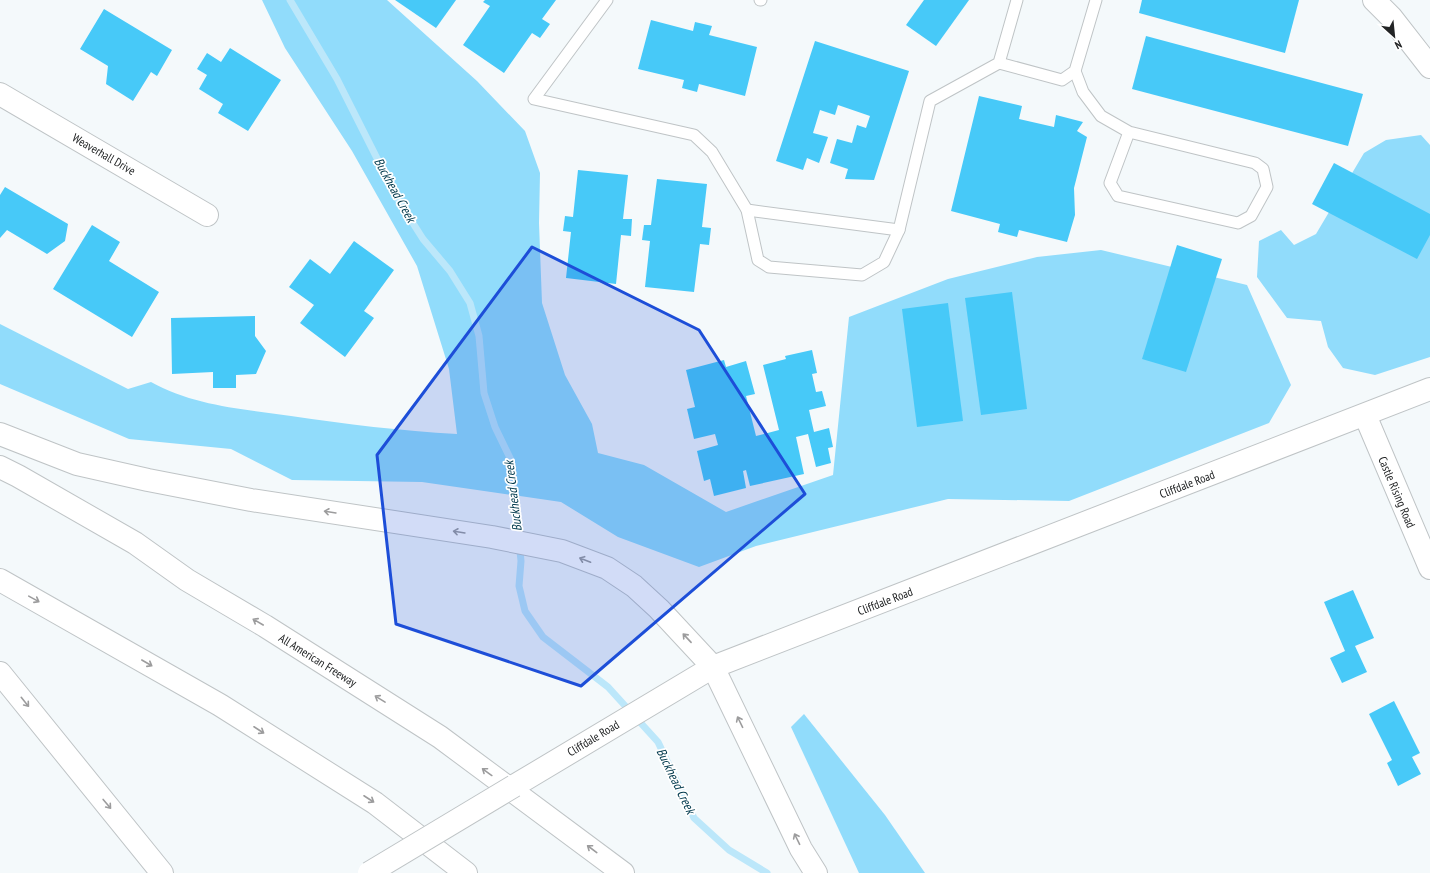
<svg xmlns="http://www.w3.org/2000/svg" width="1430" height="873" font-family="'PT Sans Narrow',sans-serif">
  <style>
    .green { fill: #91dcfb }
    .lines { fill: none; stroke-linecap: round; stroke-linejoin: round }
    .stream { stroke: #bce7fa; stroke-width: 7 }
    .building { fill: #47c9f8 }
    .service-casing { stroke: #bfc4c6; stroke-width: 13 }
    .minor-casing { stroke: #bfc4c6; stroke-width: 24 }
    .primary-casing { stroke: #bfc4c6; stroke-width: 24 }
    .motorway-casing { stroke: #bfc4c6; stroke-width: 24 }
    .service { stroke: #fff; stroke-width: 11 }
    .minor { stroke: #fff; stroke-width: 22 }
    .primary { stroke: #fff; stroke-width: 22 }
    .motorway { stroke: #fff; stroke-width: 22 }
    .primary-bridge-casing { stroke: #bfc4c6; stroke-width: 24; stroke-linecap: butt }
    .primary-bridge { stroke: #fff; stroke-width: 22 }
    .oneway { stroke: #9c9c9d }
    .marked { fill: #1d4ed8; fill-opacity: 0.2; stroke: #1d4ed8; stroke-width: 3; stroke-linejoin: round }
    .labels { text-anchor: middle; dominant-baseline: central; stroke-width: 3.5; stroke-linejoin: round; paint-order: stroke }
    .street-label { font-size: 12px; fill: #222425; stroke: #fff }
    .water-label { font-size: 13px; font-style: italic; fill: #00394c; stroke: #fff }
  </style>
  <rect width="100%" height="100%" fill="#f4f9fb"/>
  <g class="green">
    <path d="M 262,0 L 387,0 L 477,81 L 525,131 L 540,173 L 539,223 L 542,303 L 565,375 L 592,424 L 598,453 L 644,465 L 726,512 L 833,475 L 849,317 L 948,279 L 1037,257 L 1101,250 L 1247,285 L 1291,385 L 1269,423 L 1069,501 L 948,499 L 756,546 L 699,567 L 618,537 L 561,502 L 422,482 L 292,480 L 231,449 L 129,439 L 0,384 L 0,324 L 128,389 L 151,382 C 194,406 243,409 291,416 C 346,424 401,431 457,434 L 449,369 L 417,266 L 352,151 L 285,48 Z"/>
    <path d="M 1421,135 L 1430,145 L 1430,357 L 1375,375 L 1343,368 L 1328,347 L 1321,321 L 1287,318 L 1257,277 L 1259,241 L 1281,230 L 1294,245 L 1316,234 L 1364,153 L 1386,140 Z"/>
    <path d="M 804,714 L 885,815 L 925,873 L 859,873 L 791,727 Z"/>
  </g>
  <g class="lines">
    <path class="stream" d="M 290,0 L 337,79 L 397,198 L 423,239 L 450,271 L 470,303 L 479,336 L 484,393 L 495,427 L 511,460 L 521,561 L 519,586 L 525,611 L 543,637 L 608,687 L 658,742 L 694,818 L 729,850 L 767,873"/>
  </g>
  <g class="building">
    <path d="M 395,0 L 456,0 L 436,28 Z"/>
    <path d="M 485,0 L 556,0 L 542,19 L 550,24 L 540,38 L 532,33 L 504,73 L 463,45 L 490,6 L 483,2 Z"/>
    <path d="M 924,0 L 969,0 L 936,46 L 906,25 Z"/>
    <path d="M 1142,0 L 1299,0 L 1285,53 L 1139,13 Z"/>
    <path d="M 104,9 L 172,50 L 157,76 L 151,72 L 133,101 L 106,84 L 108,66 L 80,49 Z"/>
    <path d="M 651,20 L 693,31 L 695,22 L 712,26 L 709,35 L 757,47 L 745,96 L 699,84 L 697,92 L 682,88 L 684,80 L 638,69 Z"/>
    <path d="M 1146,36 L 1363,94 L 1348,146 L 1132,89 Z"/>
    <path d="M 815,41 L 909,71 L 874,180 L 845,179 L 848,169 L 830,163 L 837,139 L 852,143 L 857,125 L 866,128 L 870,116 L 838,105 L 835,115 L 820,110 L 813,133 L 828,137 L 819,163 L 807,158 L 803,170 L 776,161 Z"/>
    <path d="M 230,48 L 281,80 L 248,131 L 218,113 L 223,104 L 199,89 L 207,75 L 197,69 L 207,53 L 221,62 Z"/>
    <path d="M 979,96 L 1022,106 L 1019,119 L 1054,127 L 1056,115 L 1083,122 L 1077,131 L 1087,137 L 1074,188 L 1075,215 L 1067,242 L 1019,230 L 1017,237 L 998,232 L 1000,224 L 951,211 Z"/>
    <path d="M 1334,163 L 1430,214 L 1430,235 L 1417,259 L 1312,204 Z"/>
    <path d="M 578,170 L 628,175 L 623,219 L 632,219 L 631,236 L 621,235 L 616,284 L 566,278 L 571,232 L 563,231 L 565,216 L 573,217 Z"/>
    <path d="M 657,179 L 707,184 L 702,227 L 711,228 L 709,245 L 700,244 L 694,292 L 645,287 L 650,241 L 642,240 L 644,225 L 651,225 Z"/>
    <path d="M 5,187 L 68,224 L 65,241 L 47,254 L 7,230 L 0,238 L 0,195 Z"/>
    <path d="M 92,225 L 120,242 L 109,261 L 159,292 L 132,337 L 53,289 Z"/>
    <path d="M 354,241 L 394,270 L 364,311 L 374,318 L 345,357 L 300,323 L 314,305 L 289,287 L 310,259 L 330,274 Z"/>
    <path d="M 1177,245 L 1222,259 L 1186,372 L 1142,359 Z"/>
    <path d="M 1012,292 L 1027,409 L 981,415 L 965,298 Z"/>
    <path d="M 948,303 L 963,421 L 917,427 L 902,309 Z"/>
    <path d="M 255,316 L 255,336 L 266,351 L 256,374 L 236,375 L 236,388 L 213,388 L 213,372 L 172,374 L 171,318 Z"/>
    <path d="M 812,350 L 817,373 L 812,374 L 816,392 L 822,391 L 826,406 L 809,410 L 814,432 L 829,428 L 833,447 L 828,448 L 831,463 L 816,467 L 808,434 L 796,437 L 804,474 L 750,486 L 746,470 L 743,471 L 746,488 L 714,496 L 710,479 L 704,481 L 697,451 L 718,445 L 715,434 L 694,439 L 687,409 L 695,407 L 686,370 L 724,360 L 726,367 L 746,361 L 755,394 L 746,396 L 756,436 L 779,430 L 763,365 L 786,359 L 785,356 Z"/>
    <path d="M 1353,590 L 1374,638 L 1355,646 L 1367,672 L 1342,683 L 1330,658 L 1345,651 L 1324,602 Z"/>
    <path d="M 1394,701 L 1420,753 L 1412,757 L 1421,774 L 1398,786 L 1387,763 L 1392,760 L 1369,714 Z"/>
  </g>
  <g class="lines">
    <g class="service-casing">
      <g id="service">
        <path d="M 607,0 L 534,99 L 694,135 L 712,152 L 747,210 L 758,260 L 769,267 L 862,275 L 884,262 L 899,230 L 930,101 L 999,63 L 1017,0"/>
        <path d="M 760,0 L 761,0"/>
        <path d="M 999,63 L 1062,80 L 1075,71 L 1096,0"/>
        <path d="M 1075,71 L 1083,92 L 1101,116 L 1129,132 L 1255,163 L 1263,169 L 1267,187 L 1251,216 L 1238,223 L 1118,196 L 1110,183 L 1129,132"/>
        <path d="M 747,210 L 899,230"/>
      </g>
    </g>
    <g class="minor-casing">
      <g id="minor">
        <path d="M 1374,0 L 1391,17 L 1430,67"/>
        <path d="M 0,94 L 207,215"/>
        <path d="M 1365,415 L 1430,568"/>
      </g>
    </g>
    <g class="primary-casing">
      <path id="primary" d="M 514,786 L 713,667 L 1430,389"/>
    </g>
    <g class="motorway-casing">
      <g id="motorway">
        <path d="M 0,434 L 77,464 L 148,480 L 251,500 L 492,537 L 562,551 L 607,568 L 634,586 L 659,609 L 713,667 L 801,849 L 816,873"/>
        <path d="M 0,467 L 18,476 L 135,543 L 187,580 L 265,626 L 440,737 L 623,873"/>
        <path d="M 0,580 L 220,705 L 375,803 L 466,873"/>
        <path d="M 0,673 L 162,873"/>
      </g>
    </g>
    <use href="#service" class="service"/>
    <use href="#minor" class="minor"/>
    <use href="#primary" class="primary"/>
    <use href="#motorway" class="motorway"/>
    <g class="primary-bridge-casing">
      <path id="primary-bridge" d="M 369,873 L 514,786"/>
    </g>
    <use href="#primary-bridge" class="primary-bridge"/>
  </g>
  <defs><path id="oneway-shaft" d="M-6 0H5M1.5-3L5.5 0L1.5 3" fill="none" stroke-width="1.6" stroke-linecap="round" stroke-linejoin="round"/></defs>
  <g class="oneway">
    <use href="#oneway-shaft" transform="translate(330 512) rotate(-171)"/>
    <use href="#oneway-shaft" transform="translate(459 532) rotate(-171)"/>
    <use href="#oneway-shaft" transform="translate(585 560) rotate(-159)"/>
    <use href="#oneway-shaft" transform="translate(34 599) rotate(29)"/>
    <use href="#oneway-shaft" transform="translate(258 622) rotate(-150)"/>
    <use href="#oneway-shaft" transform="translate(687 638) rotate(-133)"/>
    <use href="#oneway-shaft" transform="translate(147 663) rotate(30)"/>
    <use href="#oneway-shaft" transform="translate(380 699) rotate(-148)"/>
    <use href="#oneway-shaft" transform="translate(25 702) rotate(51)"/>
    <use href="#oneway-shaft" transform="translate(740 722) rotate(-116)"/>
    <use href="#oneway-shaft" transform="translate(259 730) rotate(33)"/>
    <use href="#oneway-shaft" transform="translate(487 772) rotate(-144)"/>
    <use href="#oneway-shaft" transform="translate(369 799) rotate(33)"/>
    <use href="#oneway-shaft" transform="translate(107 804) rotate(50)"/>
    <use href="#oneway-shaft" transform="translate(797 839) rotate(-116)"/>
    <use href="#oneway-shaft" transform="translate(592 849) rotate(-143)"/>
  </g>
  <path class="marked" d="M 532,247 L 699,330 L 805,494 L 581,686 L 396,624 L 377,455 Z"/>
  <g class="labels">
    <g class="street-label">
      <text transform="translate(104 154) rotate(30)">Weaverhall Drive</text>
      <text transform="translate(1187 484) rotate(-21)">Cliffdale Road</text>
      <text transform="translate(1397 492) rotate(67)">Castle Rising Road</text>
      <text transform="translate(885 601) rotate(-21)">Cliffdale Road</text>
      <text transform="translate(318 660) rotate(32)">All American Freeway</text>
      <text transform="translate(593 738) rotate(-31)">Cliffdale Road</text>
    </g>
    <g class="water-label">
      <text transform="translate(395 190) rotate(61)">Buckhead Creek</text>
      <text transform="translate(513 496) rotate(-97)">Buckhead Creek</text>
      <text transform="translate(676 781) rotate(64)">Buckhead Creek</text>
    </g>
  </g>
  <g transform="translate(1394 36) rotate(153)" stroke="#ffffff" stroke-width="3" paint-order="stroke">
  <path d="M0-3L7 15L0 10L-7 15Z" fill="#222425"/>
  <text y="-6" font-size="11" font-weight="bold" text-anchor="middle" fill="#222425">N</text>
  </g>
</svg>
